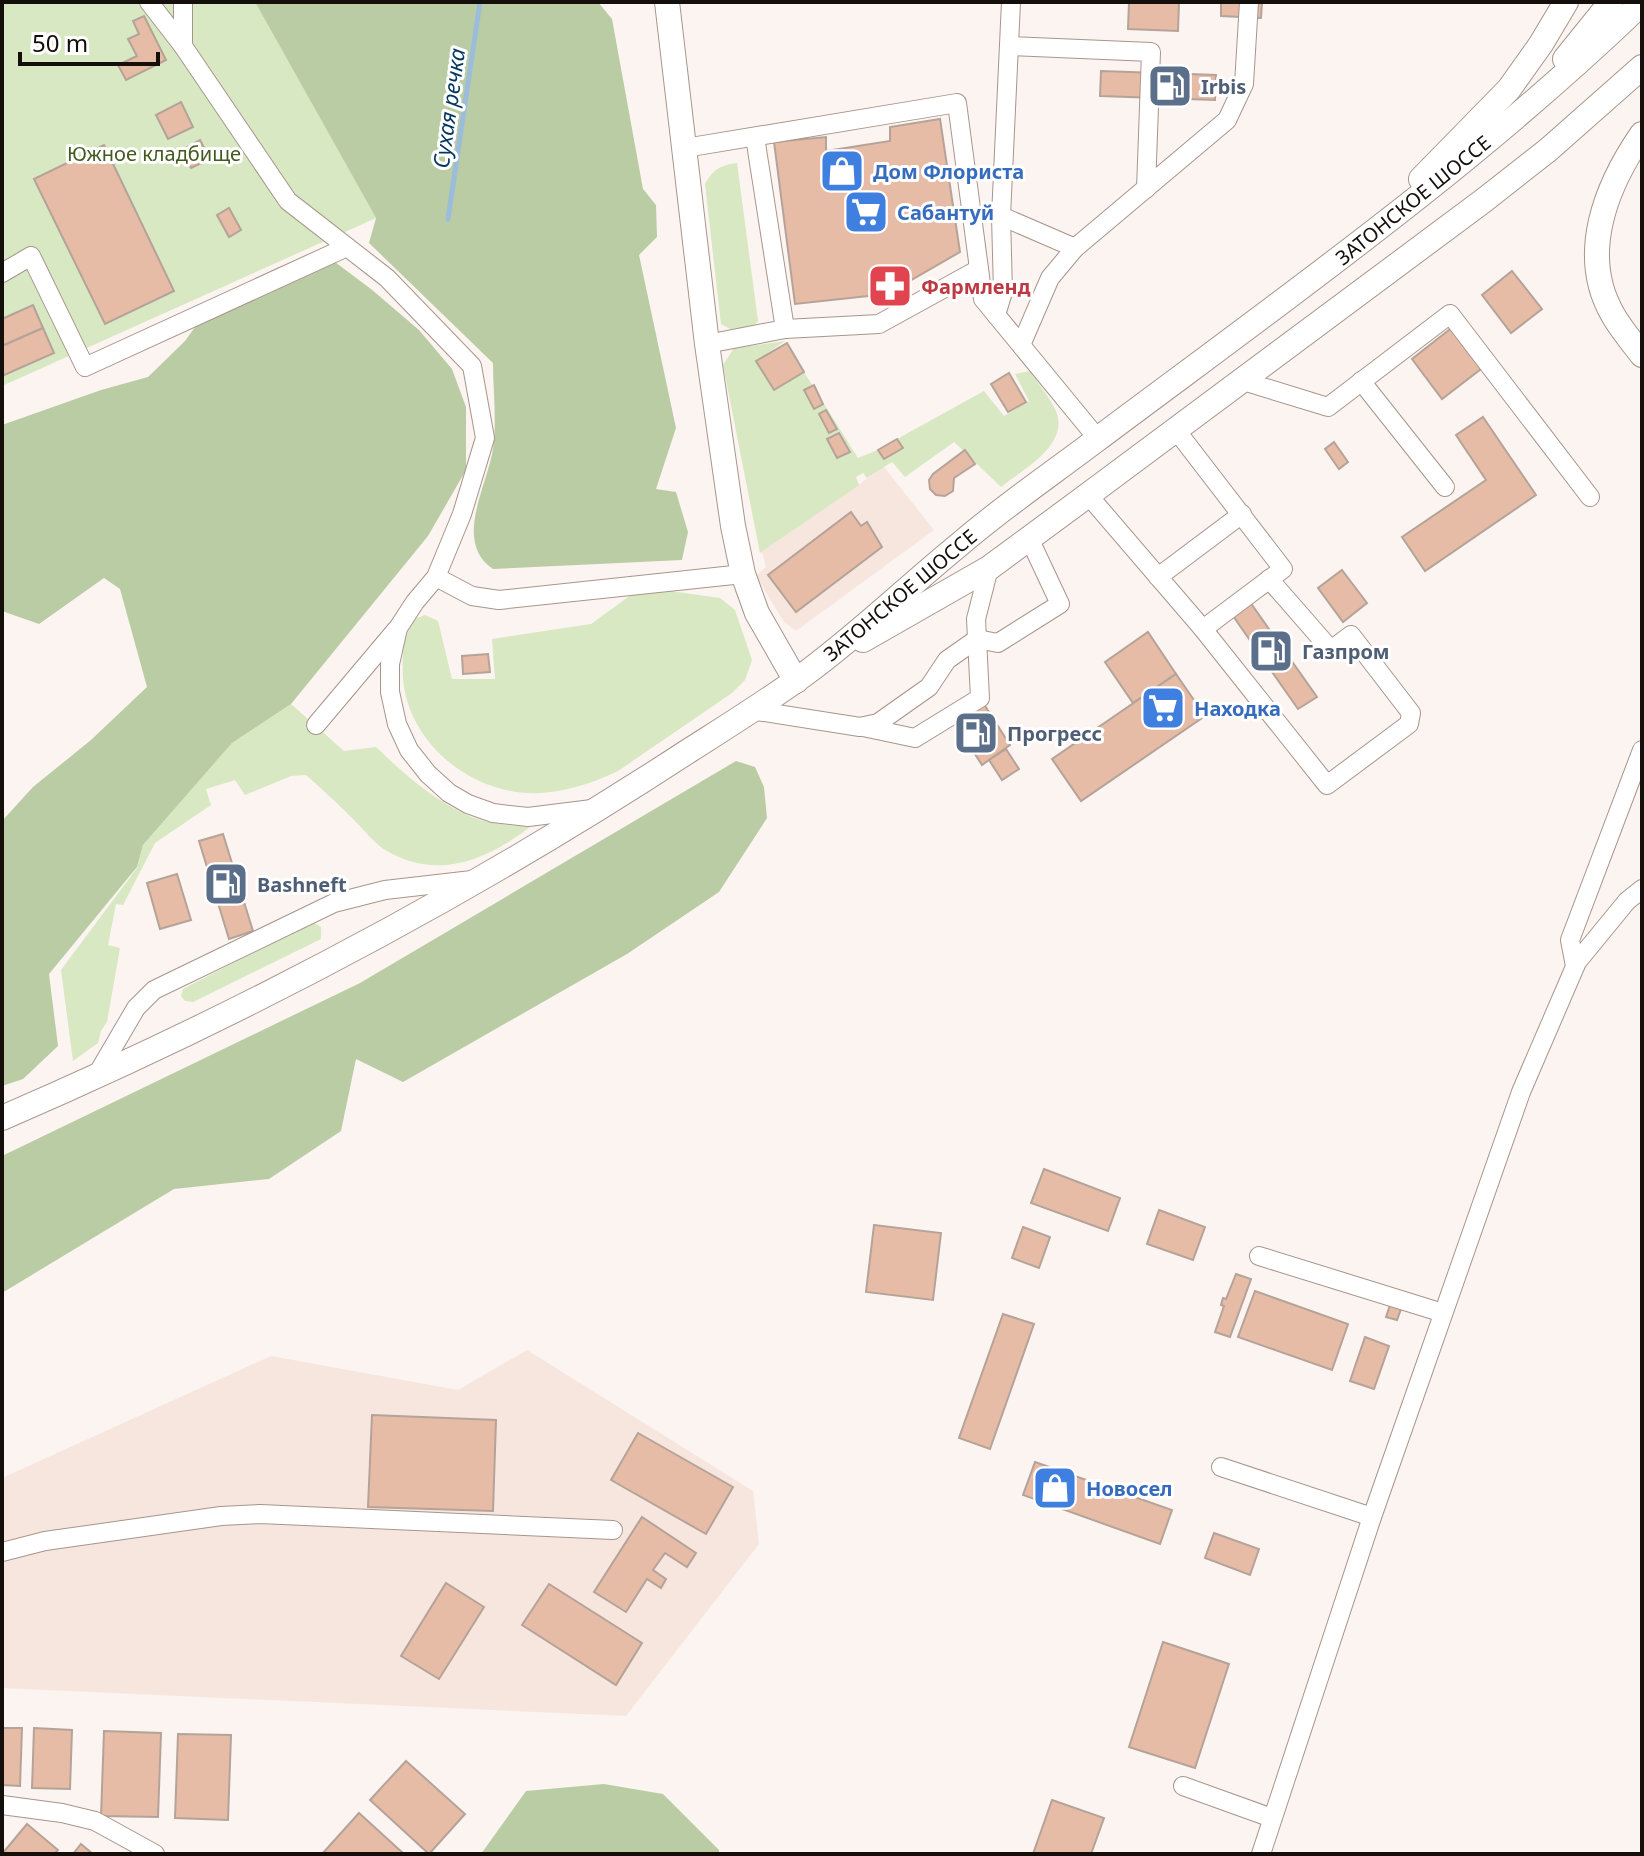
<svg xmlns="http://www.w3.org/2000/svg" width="1644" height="1856" font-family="'Noto Sans',sans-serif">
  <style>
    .built { fill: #f6e6de }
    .green { fill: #d7e8c2 }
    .forest { fill: #bacca4 }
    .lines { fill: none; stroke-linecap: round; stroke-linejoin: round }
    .stream { stroke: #9cbcdb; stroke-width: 5 }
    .building { fill: #e6bca6; stroke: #b5a399; stroke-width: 2 }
    .minor-casing { stroke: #a7958c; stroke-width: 20 }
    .major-casing { stroke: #a7958c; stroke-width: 26 }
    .minor { stroke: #fff; stroke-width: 18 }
    .major { stroke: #fff; stroke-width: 24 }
    .labels { text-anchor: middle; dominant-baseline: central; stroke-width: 6; stroke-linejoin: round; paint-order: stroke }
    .service-label { font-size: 20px; font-weight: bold; fill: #4e5e75; stroke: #fff; text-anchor: start }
    .park-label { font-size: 20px; fill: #43591f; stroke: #fff }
    .shop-label { font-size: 20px; font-weight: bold; fill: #366cbe; stroke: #fff; text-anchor: start }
    .street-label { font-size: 20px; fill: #150f0b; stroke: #fff }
    .health-label { font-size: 20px; font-weight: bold; fill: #be3a42; stroke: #fff; text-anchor: start }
    .water-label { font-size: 22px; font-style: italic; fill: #02365e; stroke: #fff }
  </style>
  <rect width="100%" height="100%" fill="#fcf4f0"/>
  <g class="built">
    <path d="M 884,467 L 934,530 L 796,631 L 784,622 L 756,576 L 766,567 L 762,552 Z"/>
    <path d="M 527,1350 L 753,1491 L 759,1544 L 626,1716 L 2,1688 L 2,1478 L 271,1356 L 458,1390 Z"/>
  </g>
  <g class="green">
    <path d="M 2,2 L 255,2 L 376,218 L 2,386 Z"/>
    <path d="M 737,163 L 758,321 L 753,327 L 730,329 L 721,324 L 705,184 C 713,170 720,165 737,163 Z"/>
    <path d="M 785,341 L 756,361 L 773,390 L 804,372 L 858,458 L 878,450 L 884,459 L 903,448 L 897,439 L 984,391 L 1004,416 L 1029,401 L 1015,374 L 1030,371 C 1038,384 1049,396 1055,409 C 1072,444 1023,469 1001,487 L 954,442 L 905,477 L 892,462 L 867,478 L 863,473 L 856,477 L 859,485 L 760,553 L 723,365 L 734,348 Z"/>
    <path d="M 670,591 L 720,598 L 735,610 L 752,660 L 745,680 L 732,693 L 618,771 C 593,783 568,791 541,793 C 475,797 408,745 403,678 C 402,656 402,637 415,619 L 425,615 L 438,621 L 452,679 L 495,679 L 492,639 L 591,624 L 628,597 L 639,592 Z"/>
    <path d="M 291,704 L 344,751 L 376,747 C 406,776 440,806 480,820 C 495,825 514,825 530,827 C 485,861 435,882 382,848 C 373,841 364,830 356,822 C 339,805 323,790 306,775 L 291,776 L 245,795 L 235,780 L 206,789 L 211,805 L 155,843 L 123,905 L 116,904 L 108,945 L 120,948 L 107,1022 L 101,1031 L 98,1043 L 73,1061 L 61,970 L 137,868 L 143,845 L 232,743 Z"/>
    <path d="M 312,922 L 321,927 L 321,939 L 193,1002 L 185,1001 L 181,996 L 183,989 Z"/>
  </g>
  <g class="forest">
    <path d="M 255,2 L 598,2 L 612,19 L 643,189 L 656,205 L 657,237 L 639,255 L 676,428 L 656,489 L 676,492 L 688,532 L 682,560 L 493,569 C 453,542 487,487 493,449 C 497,422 493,391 493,363 L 369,243 L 376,218 Z"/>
    <path d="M 312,255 L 335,262 L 371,289 L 419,330 L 452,369 L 466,407 L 466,470 L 428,536 L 291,704 L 232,743 L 143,845 L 137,867 L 49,974 L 58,1046 L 23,1079 L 2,1086 L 2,821 L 33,787 L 91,740 L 147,687 L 120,589 L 104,578 L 39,624 L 2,611 L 2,425 L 101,390 L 148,377 L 185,341 L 203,316 L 224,295 L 277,268 Z"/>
    <path d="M 736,761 L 755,767 L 764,787 L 767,818 L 719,892 L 627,954 L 403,1082 L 356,1059 L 341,1131 L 269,1179 L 174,1189 L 2,1293 L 2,1156 L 360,983 Z"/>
    <path d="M 604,1784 L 663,1794 L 719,1850 L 719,1854 L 481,1854 L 526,1791 Z"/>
  </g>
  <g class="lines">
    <path class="stream" d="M 448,219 L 480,2"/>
  </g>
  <g class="building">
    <path d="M 1129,2 L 1179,2 L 1178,31 L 1128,29 Z"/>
    <path d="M 1221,2 L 1262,2 L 1261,18 L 1221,16 Z"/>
    <path d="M 144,16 L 166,60 L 126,80 L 118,65 L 137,56 L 128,39 L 139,34 L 133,21 Z"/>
    <path d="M 1101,71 L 1216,75 L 1215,100 L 1100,96 Z"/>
    <path d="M 181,102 L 193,127 L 168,139 L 156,115 Z"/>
    <path d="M 940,119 L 960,252 L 887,294 L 795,304 L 774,142 L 826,137 L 826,151 L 890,141 L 890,127 Z"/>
    <path d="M 200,140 L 210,159 L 191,168 L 182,150 Z"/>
    <path d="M 104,145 L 174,291 L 105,324 L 34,179 Z"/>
    <path d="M 229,208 L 241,230 L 229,237 L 217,215 Z"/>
    <path d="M 1512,271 L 1542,309 L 1511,333 L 1482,295 Z"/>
    <path d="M 33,305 L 43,328 L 2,346 L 2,319 Z"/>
    <path d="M 1463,319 L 1494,359 L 1442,399 L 1412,359 Z"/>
    <path d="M 43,328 L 54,353 L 2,376 L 2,346 Z"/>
    <path d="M 787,343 L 804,372 L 774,390 L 756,361 Z"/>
    <path d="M 1009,373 L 1026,402 L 1008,412 L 991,384 Z"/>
    <path d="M 814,385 L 823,404 L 814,409 L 804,390 Z"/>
    <path d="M 826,410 L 837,429 L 829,433 L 819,414 Z"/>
    <path d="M 1483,417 L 1536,495 L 1425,571 L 1402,537 L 1486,480 L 1456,435 Z"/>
    <path d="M 839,433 L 850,452 L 837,458 L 827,439 Z"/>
    <path d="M 897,439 L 903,448 L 884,459 L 878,450 Z"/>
    <path d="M 1334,442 L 1348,462 L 1339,469 L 1325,449 Z"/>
    <path d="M 965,450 L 975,464 L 954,478 L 953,491 L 945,496 L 936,495 L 930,489 L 929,480 L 933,474 Z"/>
    <path d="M 851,512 L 861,526 L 867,522 L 882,547 L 796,612 L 768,575 Z"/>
    <path d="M 1342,570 L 1367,603 L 1343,622 L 1318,588 Z"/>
    <path d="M 1250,602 L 1317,697 L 1298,709 L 1233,616 Z"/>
    <path d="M 1148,632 L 1176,674 L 1133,703 L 1105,662 Z"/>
    <path d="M 488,654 L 490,672 L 463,674 L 462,656 Z"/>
    <path d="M 1176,674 L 1205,716 L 1081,801 L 1052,759 Z"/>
    <path d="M 980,698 L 1010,745 L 982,765 L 951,717 Z"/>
    <path d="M 1006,749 L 1019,769 L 1002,780 L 989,760 Z"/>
    <path d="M 223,834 L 253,931 L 229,939 L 199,841 Z"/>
    <path d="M 177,874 L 191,920 L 160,929 L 147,883 Z"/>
    <path d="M 1044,1169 L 1120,1198 L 1108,1231 L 1031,1203 Z"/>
    <path d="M 1159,1210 L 1205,1227 L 1193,1260 L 1147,1244 Z"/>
    <path d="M 874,1225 L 941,1233 L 933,1300 L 866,1292 Z"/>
    <path d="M 1023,1227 L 1050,1237 L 1039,1268 L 1012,1258 Z"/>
    <path d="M 1236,1274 L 1251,1279 L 1230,1337 L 1215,1332 L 1224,1306 L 1221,1305 L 1223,1298 L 1226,1299 Z"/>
    <path d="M 1255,1291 L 1348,1324 L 1332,1370 L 1238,1337 Z"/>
    <path d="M 1390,1305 L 1401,1309 L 1397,1320 L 1386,1317 Z"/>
    <path d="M 1003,1314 L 1034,1324 L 990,1449 L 959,1438 Z"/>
    <path d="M 1365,1337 L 1389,1346 L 1374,1389 L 1350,1381 Z"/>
    <path d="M 372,1415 L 496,1420 L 493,1511 L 368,1507 Z"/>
    <path d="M 638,1433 L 733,1487 L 706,1534 L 611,1480 Z"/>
    <path d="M 1035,1462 L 1172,1510 L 1160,1544 L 1023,1495 Z"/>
    <path d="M 642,1517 L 696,1553 L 687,1567 L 665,1553 L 653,1570 L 666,1579 L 661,1588 L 647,1579 L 626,1612 L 594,1592 Z"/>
    <path d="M 1214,1533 L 1259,1549 L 1250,1575 L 1205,1558 Z"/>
    <path d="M 446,1583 L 484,1607 L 439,1679 L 401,1656 Z"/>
    <path d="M 549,1584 L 642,1643 L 616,1685 L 522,1625 Z"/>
    <path d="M 1163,1642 L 1229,1664 L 1195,1768 L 1129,1747 Z"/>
    <path d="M 2,1728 L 22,1728 L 20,1786 L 2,1785 Z"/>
    <path d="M 34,1728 L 72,1730 L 70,1789 L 32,1788 Z"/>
    <path d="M 104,1731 L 161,1733 L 158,1817 L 101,1816 Z"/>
    <path d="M 178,1734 L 231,1735 L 228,1820 L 175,1818 Z"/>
    <path d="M 406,1761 L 465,1814 L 429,1854 L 370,1800 Z"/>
    <path d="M 1052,1800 L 1104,1818 L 1091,1854 L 1033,1854 Z"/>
    <path d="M 359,1813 L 404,1854 L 322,1854 Z"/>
    <path d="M 27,1824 L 58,1850 L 54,1854 L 2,1854 Z"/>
    <path d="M 81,1844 L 93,1854 L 73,1854 Z"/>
  </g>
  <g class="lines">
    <g class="minor-casing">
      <g id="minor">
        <path d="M 149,2 L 183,46 L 288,201 L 387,278 L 472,366 L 485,438 L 462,514 L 436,577 L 415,602 L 398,628 L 390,664 L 390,692 L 397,724 L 409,750 L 428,774 L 449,793 L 468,804 L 493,813 L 528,817 L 592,809"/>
        <path d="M 183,2 L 183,46"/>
        <path d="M 1009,46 L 1151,52 L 1146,189"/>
        <path d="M 685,148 L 957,103 L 983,299 L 1098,439"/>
        <path d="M 1001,216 L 1075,248"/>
        <path d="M 2,273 L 31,256 L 85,367 L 347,247"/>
        <path d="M 996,315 L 1003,292 L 1001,216 L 1011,2"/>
        <path d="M 785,329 L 879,324 L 979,269"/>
        <path d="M 707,344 L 785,329 L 755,137"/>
        <path d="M 1021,345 L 1050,278 L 1075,248 L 1227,120 L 1244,84 L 1249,2"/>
        <path d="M 1243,381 L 1328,407 L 1450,314 L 1590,497"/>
        <path d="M 1361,381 L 1445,487"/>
        <path d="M 1176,430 L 1283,569 L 1203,629"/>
        <path d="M 1088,495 L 1203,629 L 1327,785 L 1409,724 L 1411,713 L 1351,635 L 1331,650 L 1269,579"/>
        <path d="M 436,577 L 472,596 L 499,600 L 743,574"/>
        <path d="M 1158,577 L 1242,514"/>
        <path d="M 751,710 L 860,727 L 878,723 L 929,687 L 947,660 L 977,639 L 998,643 L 1060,604 L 1029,538"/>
        <path d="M 316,725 L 396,630"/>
        <path d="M 863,727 L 915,738 L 980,698 L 976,619 L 989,568"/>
        <path d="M 1575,966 L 1570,940 L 1642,750"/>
        <path d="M 95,1078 L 136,1008 L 154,990 L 334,903 L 385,890 L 472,880"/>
        <path d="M 1259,1256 L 1443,1313"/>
        <path d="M 1221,1467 L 1372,1517"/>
        <path d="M 2,1552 L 45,1541 L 221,1516 L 260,1514 L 613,1530"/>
        <path d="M 1183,1786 L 1272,1818"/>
        <path d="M 2,1805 L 62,1813 L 95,1821 L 155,1854"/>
        <path d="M 1261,1854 L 1372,1517 L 1521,1092 L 1577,962 L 1627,901 L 1642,889"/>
      </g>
    </g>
    <g class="major-casing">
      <g id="major">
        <path d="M 667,2 L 707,344 L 733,526 L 743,574 L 757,613 L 796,681"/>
        <path d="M 1565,59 L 1611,2"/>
        <path d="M 1642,134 C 1606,186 1578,255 1613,315 C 1621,329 1632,342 1642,355"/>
        <path d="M 1421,179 L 1509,89 L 1541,44 L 1566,2"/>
        <path d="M 863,640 L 989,568 L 1088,495 L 1483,201 L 1548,150 L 1642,67"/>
        <path d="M 2,1118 C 243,1014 470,894 690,750 C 726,727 763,704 798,679 C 855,638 906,588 960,544 C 1003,507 1050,475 1095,441 C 1282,301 1473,166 1642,3"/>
      </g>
    </g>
    <use href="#minor" class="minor"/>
    <use href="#major" class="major"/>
  </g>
  <defs>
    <g id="fuel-square" transform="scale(2.3)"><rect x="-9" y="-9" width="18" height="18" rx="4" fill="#5c6f8a" stroke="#fff"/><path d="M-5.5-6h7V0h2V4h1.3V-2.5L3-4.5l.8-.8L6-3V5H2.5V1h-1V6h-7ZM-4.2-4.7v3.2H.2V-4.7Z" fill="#fff"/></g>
    <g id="shop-square" transform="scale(2.3)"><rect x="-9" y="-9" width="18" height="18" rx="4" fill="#3f7fe0" stroke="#fff"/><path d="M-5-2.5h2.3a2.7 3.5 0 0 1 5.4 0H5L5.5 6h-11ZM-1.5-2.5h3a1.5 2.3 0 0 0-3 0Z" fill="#fff"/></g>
    <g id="supermarket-square" transform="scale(2.3)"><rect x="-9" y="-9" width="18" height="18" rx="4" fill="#3f7fe0" stroke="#fff"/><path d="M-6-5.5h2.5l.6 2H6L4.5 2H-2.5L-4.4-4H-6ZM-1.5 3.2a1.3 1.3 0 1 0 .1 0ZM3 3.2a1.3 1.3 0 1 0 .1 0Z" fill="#fff"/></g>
    <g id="pharmacy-square" transform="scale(2.3)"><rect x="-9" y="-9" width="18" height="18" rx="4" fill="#e0444e" stroke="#fff"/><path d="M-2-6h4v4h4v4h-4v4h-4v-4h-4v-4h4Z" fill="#fff"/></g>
  </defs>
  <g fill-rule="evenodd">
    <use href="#fuel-square" x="1170" y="86"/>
    <use href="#shop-square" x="842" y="171"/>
    <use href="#supermarket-square" x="866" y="212"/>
    <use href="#pharmacy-square" x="890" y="286"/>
    <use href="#fuel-square" x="1271" y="651"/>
    <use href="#supermarket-square" x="1163" y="708"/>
    <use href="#fuel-square" x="976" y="733"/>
    <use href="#fuel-square" x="226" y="884"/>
    <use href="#shop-square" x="1055" y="1488"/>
  </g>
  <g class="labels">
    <g class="service-label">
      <text x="1201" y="86">Irbis</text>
      <text x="1302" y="651">Газпром</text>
      <text x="1007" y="733">Прогресс</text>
      <text x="257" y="884">Bashneft</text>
    </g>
    <g class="park-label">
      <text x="154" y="153">Южное кладбище</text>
    </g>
    <g class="shop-label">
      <text x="873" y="171">Дом Флориста</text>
      <text x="897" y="212">Сабантуй</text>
      <text x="1194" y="708">Находка</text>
      <text x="1086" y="1488">Новосел</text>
    </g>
    <g class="street-label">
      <text transform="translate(1413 200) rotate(-39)">ЗАТОНСКОЕ ШОССЕ</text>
      <text transform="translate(900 595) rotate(-40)">ЗАТОНСКОЕ ШОССЕ</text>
    </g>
    <g class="health-label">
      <text x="921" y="286">Фармленд</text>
    </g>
    <g class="water-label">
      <text transform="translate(448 108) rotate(-82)">Сухая речка</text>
    </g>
  </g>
  <rect width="1644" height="1856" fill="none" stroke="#150f0b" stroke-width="8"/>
  <path d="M20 52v12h138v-12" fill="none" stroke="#150f0b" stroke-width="4"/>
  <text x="32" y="52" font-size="24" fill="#150f0b" stroke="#ffffff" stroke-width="6" paint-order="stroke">50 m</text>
</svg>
